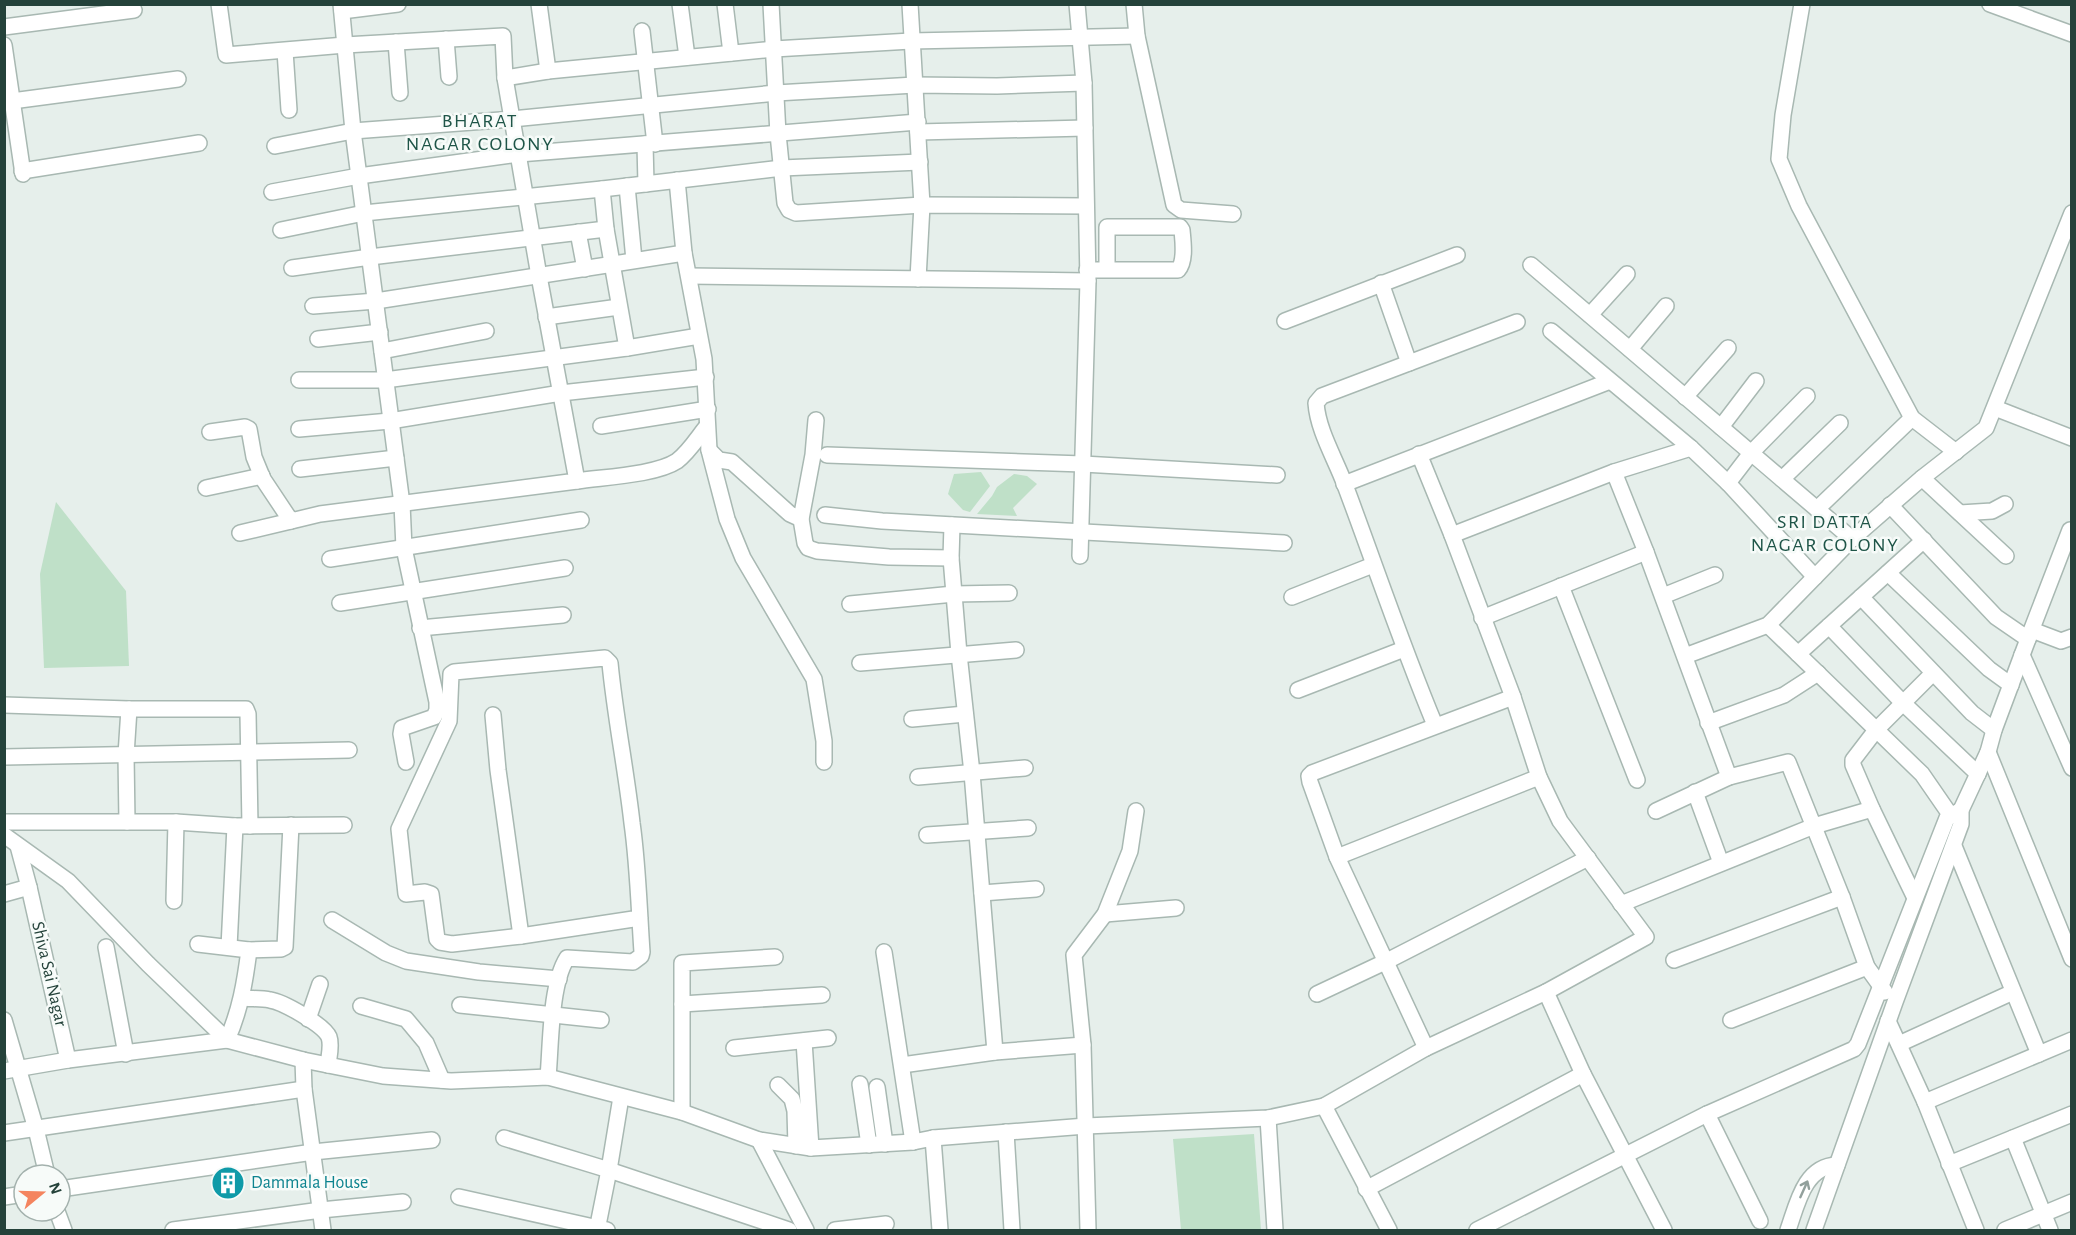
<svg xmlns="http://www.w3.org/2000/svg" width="2076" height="1235" font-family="'Alegreya Sans',sans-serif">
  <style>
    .green { fill: #bfe0c8 }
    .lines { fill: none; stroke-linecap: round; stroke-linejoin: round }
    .minor-casing { stroke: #a8b8b2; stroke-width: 18 }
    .minor { stroke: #fff; stroke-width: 15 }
    .oneway { stroke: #92a09c }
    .labels { text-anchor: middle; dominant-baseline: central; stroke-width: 5; stroke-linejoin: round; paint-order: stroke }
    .street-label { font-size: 18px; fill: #24423a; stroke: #f7fbf9 }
    .culture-label { font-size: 18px; fill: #0d838f; stroke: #f7fbf9; text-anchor: start }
    .neighbourhood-label { font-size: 20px; letter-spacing: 1.5px; fill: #1f5548; stroke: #f7fbf9 }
  </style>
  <rect width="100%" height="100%" fill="#e6efeb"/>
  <g class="green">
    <path d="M 981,472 L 990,486 L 970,512 L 963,510 L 948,494 L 954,474 Z"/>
    <path d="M 1014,474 L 1027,476 L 1037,484 L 1013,508 L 1017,516 L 977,514 L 992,496 L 997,487 Z"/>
    <path d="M 56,502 L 126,591 L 129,666 L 44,668 L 40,574 Z"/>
    <path d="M 1254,1134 L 1261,1230 L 1181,1230 L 1173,1139 Z"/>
  </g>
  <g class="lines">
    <g class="minor-casing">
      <g id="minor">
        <path d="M 341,4 L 353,131 L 402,504 L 404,548 L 437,702 L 437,710 L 434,717 L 402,728 L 401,734 L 406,762"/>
        <path d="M 539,4 L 548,71"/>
        <path d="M 680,4 L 687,57"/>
        <path d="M 725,4 L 731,53"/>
        <path d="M 771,4 L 778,134 L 785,203 L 789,210 L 796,213 L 922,205 L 1086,206"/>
        <path d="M 910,4 L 922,205 L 918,279"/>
        <path d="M 1077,4 L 1084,83 L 1088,281 L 1080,556"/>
        <path d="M 1134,4 L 1137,36 L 1174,205 L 1181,210 L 1233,214"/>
        <path d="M 1802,4 L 1783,115 L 1779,159 L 1799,206 L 1912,418 L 1956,452"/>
        <path d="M 1990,4 L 2072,34"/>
        <path d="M 342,11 L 398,4"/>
        <path d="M 4,27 L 134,10"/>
        <path d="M 642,31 L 655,144"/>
        <path d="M 446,39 L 449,77"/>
        <path d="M 396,42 L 400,93"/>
        <path d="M 4,45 L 23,174"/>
        <path d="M 285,51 L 289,110"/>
        <path d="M 505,78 L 548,71 L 774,49 L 911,41 L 1137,36"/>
        <path d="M 12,101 L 178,79"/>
        <path d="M 918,132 L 1085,128"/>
        <path d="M 645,144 L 646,184"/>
        <path d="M 275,146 L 353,131 L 512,119 L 776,93 L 915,85 L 997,86 L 1084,83"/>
        <path d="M 22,171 L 199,143"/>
        <path d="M 677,180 L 684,253 L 704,359 L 709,450 L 727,519 L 743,558 L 814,679 L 824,741 L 824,762"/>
        <path d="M 627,186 L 634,260"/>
        <path d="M 602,189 L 606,229 L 627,348"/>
        <path d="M 272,192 L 359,176 L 519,154 L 918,122"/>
        <path d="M 281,230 L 364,213 L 602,189 L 782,168 L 920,162"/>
        <path d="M 578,232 L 585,269"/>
        <path d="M 1531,265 L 1852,539"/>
        <path d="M 292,268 L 370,257 L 606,229"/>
        <path d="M 1087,270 L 1178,270 C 1186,261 1183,242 1182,230 L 1180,227 L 1107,227 L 1107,270"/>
        <path d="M 689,276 L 1088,281"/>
        <path d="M 1381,283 L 1409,363"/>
        <path d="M 313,306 L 376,301 L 684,253"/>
        <path d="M 1590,315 L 1627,274"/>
        <path d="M 546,317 L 619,307"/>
        <path d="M 1285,321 L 1457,255"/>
        <path d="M 1551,331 L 1691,448 L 1728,483 L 1815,577"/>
        <path d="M 318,339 L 380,332"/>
        <path d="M 1630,349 L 1666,306"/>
        <path d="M 382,351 L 486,331"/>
        <path d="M 299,380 L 385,380 L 627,348 L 699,336"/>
        <path d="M 1685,397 L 1728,348"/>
        <path d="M 1995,408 L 2072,438"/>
        <path d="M 816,420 L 813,455 L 801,519 L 805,543 L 808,548 L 817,551 L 889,557 L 951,558"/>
        <path d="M 601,426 L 708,409"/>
        <path d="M 1721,427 L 1756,381"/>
        <path d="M 299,429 L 390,421 L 561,393 L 706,377"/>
        <path d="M 210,432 L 245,427 L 249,429 L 254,457 L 263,479 L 291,521 L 320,514 L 577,481 L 539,276 L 505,78 L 503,36 L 345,45 L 226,55 L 219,4"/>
        <path d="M 709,450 L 719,460 L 732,462 L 790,514 L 801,519"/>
        <path d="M 827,455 L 1083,464 L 1277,475"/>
        <path d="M 300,469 L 396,458"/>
        <path d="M 1614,472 L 1646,552 L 1729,777"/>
        <path d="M 1922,478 L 2006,556"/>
        <path d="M 1782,479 L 1840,423"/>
        <path d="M 577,481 C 603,477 656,475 677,461 C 689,452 698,437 707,426"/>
        <path d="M 1728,483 L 1751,453 L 1807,396"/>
        <path d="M 1344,484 L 1610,381"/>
        <path d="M 206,488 L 262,476"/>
        <path d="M 1890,505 L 1996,617 L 2028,639 L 2070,530 L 2072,531"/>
        <path d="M 1817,509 L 1912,418"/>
        <path d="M 1960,513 L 1992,511 L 2005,504"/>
        <path d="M 825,515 L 882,521 L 1284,543"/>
        <path d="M 952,525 L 951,558 L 959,654 L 972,773 L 995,1052"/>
        <path d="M 240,533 L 291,521"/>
        <path d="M 1452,535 L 1614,472 L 1691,448"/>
        <path d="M 330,559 L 581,520"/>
        <path d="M 1888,573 L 1989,669 L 2011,685"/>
        <path d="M 1561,586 L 1637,780"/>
        <path d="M 1663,596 L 1715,575"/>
        <path d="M 1292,597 L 1373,565"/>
        <path d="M 1861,597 L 1972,713 L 1994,730"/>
        <path d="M 340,603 L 565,568"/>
        <path d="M 850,604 L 954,594 L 1009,593"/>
        <path d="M 1482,618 L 1646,552"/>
        <path d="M 1768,625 L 1922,774 L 1951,816"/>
        <path d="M 1829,626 L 1903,703 L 1978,774"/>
        <path d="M 420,628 L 563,615"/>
        <path d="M 2032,630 L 2061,641 L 2072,637"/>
        <path d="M 1798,654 L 1924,540"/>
        <path d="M 2022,655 L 2072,768"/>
        <path d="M 1685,656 L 1768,625 L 1852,539 L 1922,478 L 1986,428 L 2072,213"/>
        <path d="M 860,663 L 1016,650"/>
        <path d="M 1298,690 L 1404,649"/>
        <path d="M 4,705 L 129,709 L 246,709 L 248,714 L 250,826"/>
        <path d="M 493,715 L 498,770 L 521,936"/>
        <path d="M 912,719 L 965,714"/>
        <path d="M 1708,723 L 1784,695 L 1818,673"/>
        <path d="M 1435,725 C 1402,646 1375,565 1345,485 C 1335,458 1318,431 1316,403 L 1322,396 L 1517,322"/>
        <path d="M 1988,752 L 2072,959"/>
        <path d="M 4,757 L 349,750"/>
        <path d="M 918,777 L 1025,768"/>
        <path d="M 1695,792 L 1721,863"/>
        <path d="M 1656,811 L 1729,777 L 1788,762 L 1842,897 L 1867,967 L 1885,992"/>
        <path d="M 4,822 L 176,822 L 235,826 L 344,825"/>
        <path d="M 127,822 L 126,755 L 129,709"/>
        <path d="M 4,835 L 68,881 L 148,964 L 227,1040 L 303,1060 L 383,1076 L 451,1081 L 548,1077 L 682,1112 L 759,1140 L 811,1148 L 913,1142 L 933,1138 L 1086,1126 L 1268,1118 L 1324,1106 L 1426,1048 L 1546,992 L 1646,937 L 1560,821 L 1539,777 L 1513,697 L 1452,535 L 1419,454"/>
        <path d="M 927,835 L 1028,828"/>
        <path d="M 18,846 L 29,887 L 68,1060"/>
        <path d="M 1954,846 L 2039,1054"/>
        <path d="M 1337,857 L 1539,777"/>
        <path d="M 982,893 L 1036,889"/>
        <path d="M 4,894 L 29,887"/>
        <path d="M 1915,898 L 1872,809 L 1853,765 L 1853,760 L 1876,730 L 1933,673"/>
        <path d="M 174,901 L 176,822"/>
        <path d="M 1621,904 L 1814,826 L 1872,809"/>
        <path d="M 1105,914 L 1176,908"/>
        <path d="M 332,920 L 386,953 L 406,961 L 479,972 L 559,979"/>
        <path d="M 106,947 L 126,1054"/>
        <path d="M 229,947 L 235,826"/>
        <path d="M 249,950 L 281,949 L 285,947 L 291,825"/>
        <path d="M 884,952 L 913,1142"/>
        <path d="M 1674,960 L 1842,897"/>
        <path d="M 1546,992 L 1583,1074 L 1664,1230"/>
        <path d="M 1317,994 L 1387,961 L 1588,858"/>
        <path d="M 242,998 C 251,999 261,998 270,1000 C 283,1002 324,1025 329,1037 C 332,1045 329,1056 328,1065"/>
        <path d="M 682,1004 L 822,995"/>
        <path d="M 460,1005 L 601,1020"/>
        <path d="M 361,1006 L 406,1019 L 426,1043 L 442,1080"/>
        <path d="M 308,1019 L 320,984"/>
        <path d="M 4,1020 L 36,1129 L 47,1175"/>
        <path d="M 1731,1020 L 1867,967"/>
        <path d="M 1888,1021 L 1925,1102 L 1976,1230"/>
        <path d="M 804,1041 L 811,1148"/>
        <path d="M 1899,1044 L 2013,992"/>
        <path d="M 734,1048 L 828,1038"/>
        <path d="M 1426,1048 L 1337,857 L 1310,782 L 1309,776 L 1312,773 L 1513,697"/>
        <path d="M 303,1060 L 304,1089 L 323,1230"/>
        <path d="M 902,1065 L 995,1052 L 1083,1045"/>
        <path d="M 4,1071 L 68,1060 L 227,1040 C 240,1011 245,982 249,950 L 198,944"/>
        <path d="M 548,1077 C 551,1045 550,985 567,958 L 633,962 L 641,956 L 642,952 C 639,909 638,865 632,823 C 626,769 615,716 610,663 L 605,658 L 454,672 L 451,674 L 449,721 L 399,829 L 406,894 L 425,892 L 431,894 L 437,939 L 440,942 L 452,944 L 521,936 L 640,918"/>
        <path d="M 860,1084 L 869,1145"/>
        <path d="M 778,1085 L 792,1099 L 795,1111 L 796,1146"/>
        <path d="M 877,1087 L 885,1144"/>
        <path d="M 1925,1102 L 2072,1040"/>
        <path d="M 1324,1106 L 1389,1230"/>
        <path d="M 682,1112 L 682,963 L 775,957"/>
        <path d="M 1707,1114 L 1760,1221"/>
        <path d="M 1268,1118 L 1275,1230"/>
        <path d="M 1006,1132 L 1012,1230"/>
        <path d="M 4,1133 L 304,1089"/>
        <path d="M 504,1138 L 609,1170 L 789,1230"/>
        <path d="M 933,1138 L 940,1230"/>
        <path d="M 2013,1138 L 2050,1230"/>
        <path d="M 759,1140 L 806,1230"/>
        <path d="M 1949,1164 L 2072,1114"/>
        <path d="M 60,1189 L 313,1152 L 432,1140"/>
        <path d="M 1366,1189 L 1583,1074"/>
        <path d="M 4,1197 L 24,1194"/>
        <path d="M 459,1197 L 607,1230"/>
        <path d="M 57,1211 L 64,1230"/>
        <path d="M 173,1230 L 321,1210 L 403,1202"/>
        <path d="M 597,1230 L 609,1170 L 621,1097"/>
        <path d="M 835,1230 L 886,1224"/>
        <path d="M 1088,1230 L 1083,1045 L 1074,955 L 1105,914 L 1130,851 L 1136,811"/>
        <path d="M 1477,1230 L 1707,1114 L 1854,1049 L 1858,1044 L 1947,818 L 1961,810"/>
        <path d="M 1788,1230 C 1797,1205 1804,1166 1837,1165"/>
        <path d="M 1814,1230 L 1895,1002 L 1961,824 L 1961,810 L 1988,752 L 1994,730 L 2028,639"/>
        <path d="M 2005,1230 L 2072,1202"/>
      </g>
    </g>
    <use href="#minor" class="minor"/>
  </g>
  <defs><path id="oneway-shaft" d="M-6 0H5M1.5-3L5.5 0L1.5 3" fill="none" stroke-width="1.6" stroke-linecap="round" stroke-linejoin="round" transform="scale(1.5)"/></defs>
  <use class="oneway" href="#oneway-shaft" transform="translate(1804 1189) rotate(-66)"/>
  <defs>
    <g id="building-disc" transform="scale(1.725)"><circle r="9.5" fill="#0f9aa8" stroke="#f7fbf9"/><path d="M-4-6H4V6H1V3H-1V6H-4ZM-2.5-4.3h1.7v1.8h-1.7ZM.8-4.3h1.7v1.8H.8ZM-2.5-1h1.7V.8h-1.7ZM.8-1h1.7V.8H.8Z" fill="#fff"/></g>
  </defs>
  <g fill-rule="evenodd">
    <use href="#building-disc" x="228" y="1183"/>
  </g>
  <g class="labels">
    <g class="street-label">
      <text transform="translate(49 974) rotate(77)">Shiva Sai Nagar</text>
    </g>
    <g class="culture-label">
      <text x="251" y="1183">Dammala House</text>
    </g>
    <g class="neighbourhood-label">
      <text x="480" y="121">BHARAT<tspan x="480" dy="23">NAGAR COLONY</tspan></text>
      <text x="1825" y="522">SRI DATTA<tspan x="1825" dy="23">NAGAR COLONY</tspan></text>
    </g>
  </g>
  <rect width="2076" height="1235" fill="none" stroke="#24423a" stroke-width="12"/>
  <g transform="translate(42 1193) rotate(71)"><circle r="28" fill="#f7fbf9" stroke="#a3b1ad" stroke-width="1.5"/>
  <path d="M0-4.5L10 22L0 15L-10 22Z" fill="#f4845f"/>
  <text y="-9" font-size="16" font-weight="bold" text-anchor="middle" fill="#24423a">N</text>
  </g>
</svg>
